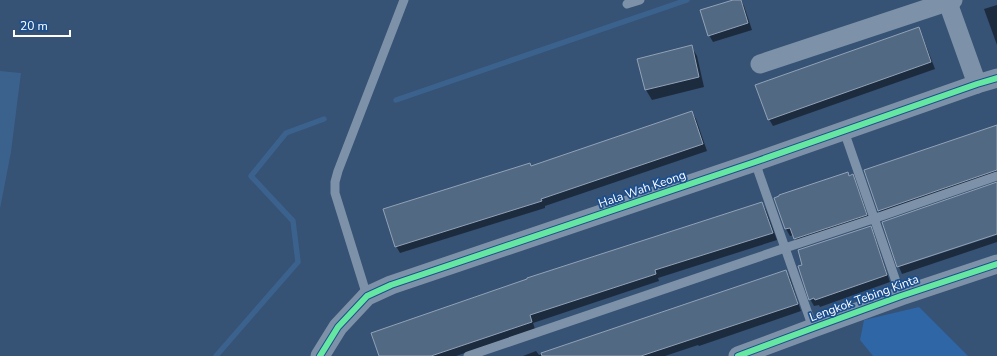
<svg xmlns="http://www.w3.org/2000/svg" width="997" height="356" font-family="'Nunito Sans',sans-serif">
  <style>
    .green { fill: #2f66a5 }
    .water { fill: #3b618d }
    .shadow { fill: #0007 }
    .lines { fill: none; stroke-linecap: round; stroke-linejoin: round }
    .stream { stroke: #3b618d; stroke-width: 5.5 }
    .building { fill: #526984; stroke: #92a2b6 }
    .lane { stroke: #7d92a8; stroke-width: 9 }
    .street { stroke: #7d92a8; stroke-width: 19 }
    .cycleway-casing { stroke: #1b4f8f; stroke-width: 8 }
    .cycleway { stroke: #66e7a1; stroke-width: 6 }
    .labels { text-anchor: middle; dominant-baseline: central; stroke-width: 3.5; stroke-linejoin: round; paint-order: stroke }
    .street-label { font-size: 12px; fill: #fff; stroke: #1b4f8f }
  </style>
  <rect width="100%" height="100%" fill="#365274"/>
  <path class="green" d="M 919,307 L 968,356 L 873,356 L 860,340 L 864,320 Z"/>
  <path class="water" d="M 0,71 L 21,73 L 11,152 L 0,209 Z"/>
  <g class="shadow">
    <path d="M 737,0 L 741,0 L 744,6 L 752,30 L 713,42 L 709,35 Z"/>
    <path d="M 997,5 L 997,45 L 984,9 Z"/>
    <path d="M 918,28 L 922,35 L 935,69 L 773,126 L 769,119 Z"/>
    <path d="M 691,46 L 697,56 L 704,87 L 652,100 L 646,90 Z"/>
    <path d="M 692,112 L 696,119 L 707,151 L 545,206 L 545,208 L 400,253 L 396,246 L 531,167 Z"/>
    <path d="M 997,126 L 997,178 L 883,218 L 879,211 Z"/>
    <path d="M 852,176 L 856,183 L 870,222 L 799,245 L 794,235 L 790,236 L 786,229 L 775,199 Z"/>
    <path d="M 762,203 L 766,210 L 777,240 L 658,278 L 659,281 L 533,323 L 535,329 L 456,356 L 380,356 Z"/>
    <path d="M 870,227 L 874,234 L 890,282 L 820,307 L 819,305 L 814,306 L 810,299 Z"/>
    <path d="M 997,235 L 997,242 L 902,274 L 899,267 Z"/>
    <path d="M 786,271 L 790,278 L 801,311 L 699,346 L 698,345 L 665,356 L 523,356 L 536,351 L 539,355 Z"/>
  </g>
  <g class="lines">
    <g class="stream">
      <path d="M 396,100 L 687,0"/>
      <path d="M 216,356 L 298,262 L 293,221 L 251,176 L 286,133 L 324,119"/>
    </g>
  </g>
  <g class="building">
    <path d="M 733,0 L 741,0 L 748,23 L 708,36 L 700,10 Z"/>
    <path d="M 919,27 L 931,62 L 768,120 L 755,85 Z"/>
    <path d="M 692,45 L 699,77 L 645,90 L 637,59 Z"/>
    <path d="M 692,111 L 703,144 L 541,199 L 542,201 L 395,247 L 383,209 L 530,163 L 531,166 Z"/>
    <path d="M 997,125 L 997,170 L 878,211 L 864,170 Z"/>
    <path d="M 848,172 L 849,176 L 853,174 L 867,215 L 794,239 L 790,228 L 785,229 L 774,198 L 779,196 L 779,195 Z"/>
    <path d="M 997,182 L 997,234 L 897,267 L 882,222 Z"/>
    <path d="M 762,202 L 773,233 L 655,270 L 656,274 L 530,315 L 532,322 L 431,356 L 379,356 L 371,333 L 527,279 L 527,278 Z"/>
    <path d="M 871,226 L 887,275 L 815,300 L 814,298 L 809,300 L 798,266 L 802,265 L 798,250 Z"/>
    <path d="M 786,270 L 798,304 L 641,356 L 542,356 L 541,353 Z"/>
  </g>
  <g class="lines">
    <g class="lane">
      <path d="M 627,4 L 640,0"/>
      <path d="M 844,131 L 901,296"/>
      <path d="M 755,162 L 813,328"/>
      <path d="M 367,296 L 335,193 L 335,182 L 338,171 L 404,0"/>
      <path d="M 468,356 L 785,248 L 873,219 L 997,176"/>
    </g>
    <g class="street">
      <path d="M 947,0 L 977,84"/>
      <path d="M 760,64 L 953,0"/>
      <path d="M 320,356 L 338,327 L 367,296 L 391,285 L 755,162 L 977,84 L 997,78"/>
      <path d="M 738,356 L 813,328 L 901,296 L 997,264"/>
    </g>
    <g class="cycleway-casing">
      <g id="cycleway">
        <path d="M 320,356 L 338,327 L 367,296 L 391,285 L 755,162 L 977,84 L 997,78"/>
        <path d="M 738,356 L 813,328 L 901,296 L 997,264"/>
      </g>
    </g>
    <use href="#cycleway" class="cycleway"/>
  </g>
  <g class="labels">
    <g class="street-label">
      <text transform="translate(642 189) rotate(-19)">Hala Wah Keong</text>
      <text transform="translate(864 298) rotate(-20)">Lengkok Tebing Kinta</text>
    </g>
  </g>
  <path d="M14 30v6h56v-6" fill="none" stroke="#ffffff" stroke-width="2"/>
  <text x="20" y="30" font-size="12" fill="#ffffff" stroke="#1b4f8f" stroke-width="3" paint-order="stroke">20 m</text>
</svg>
